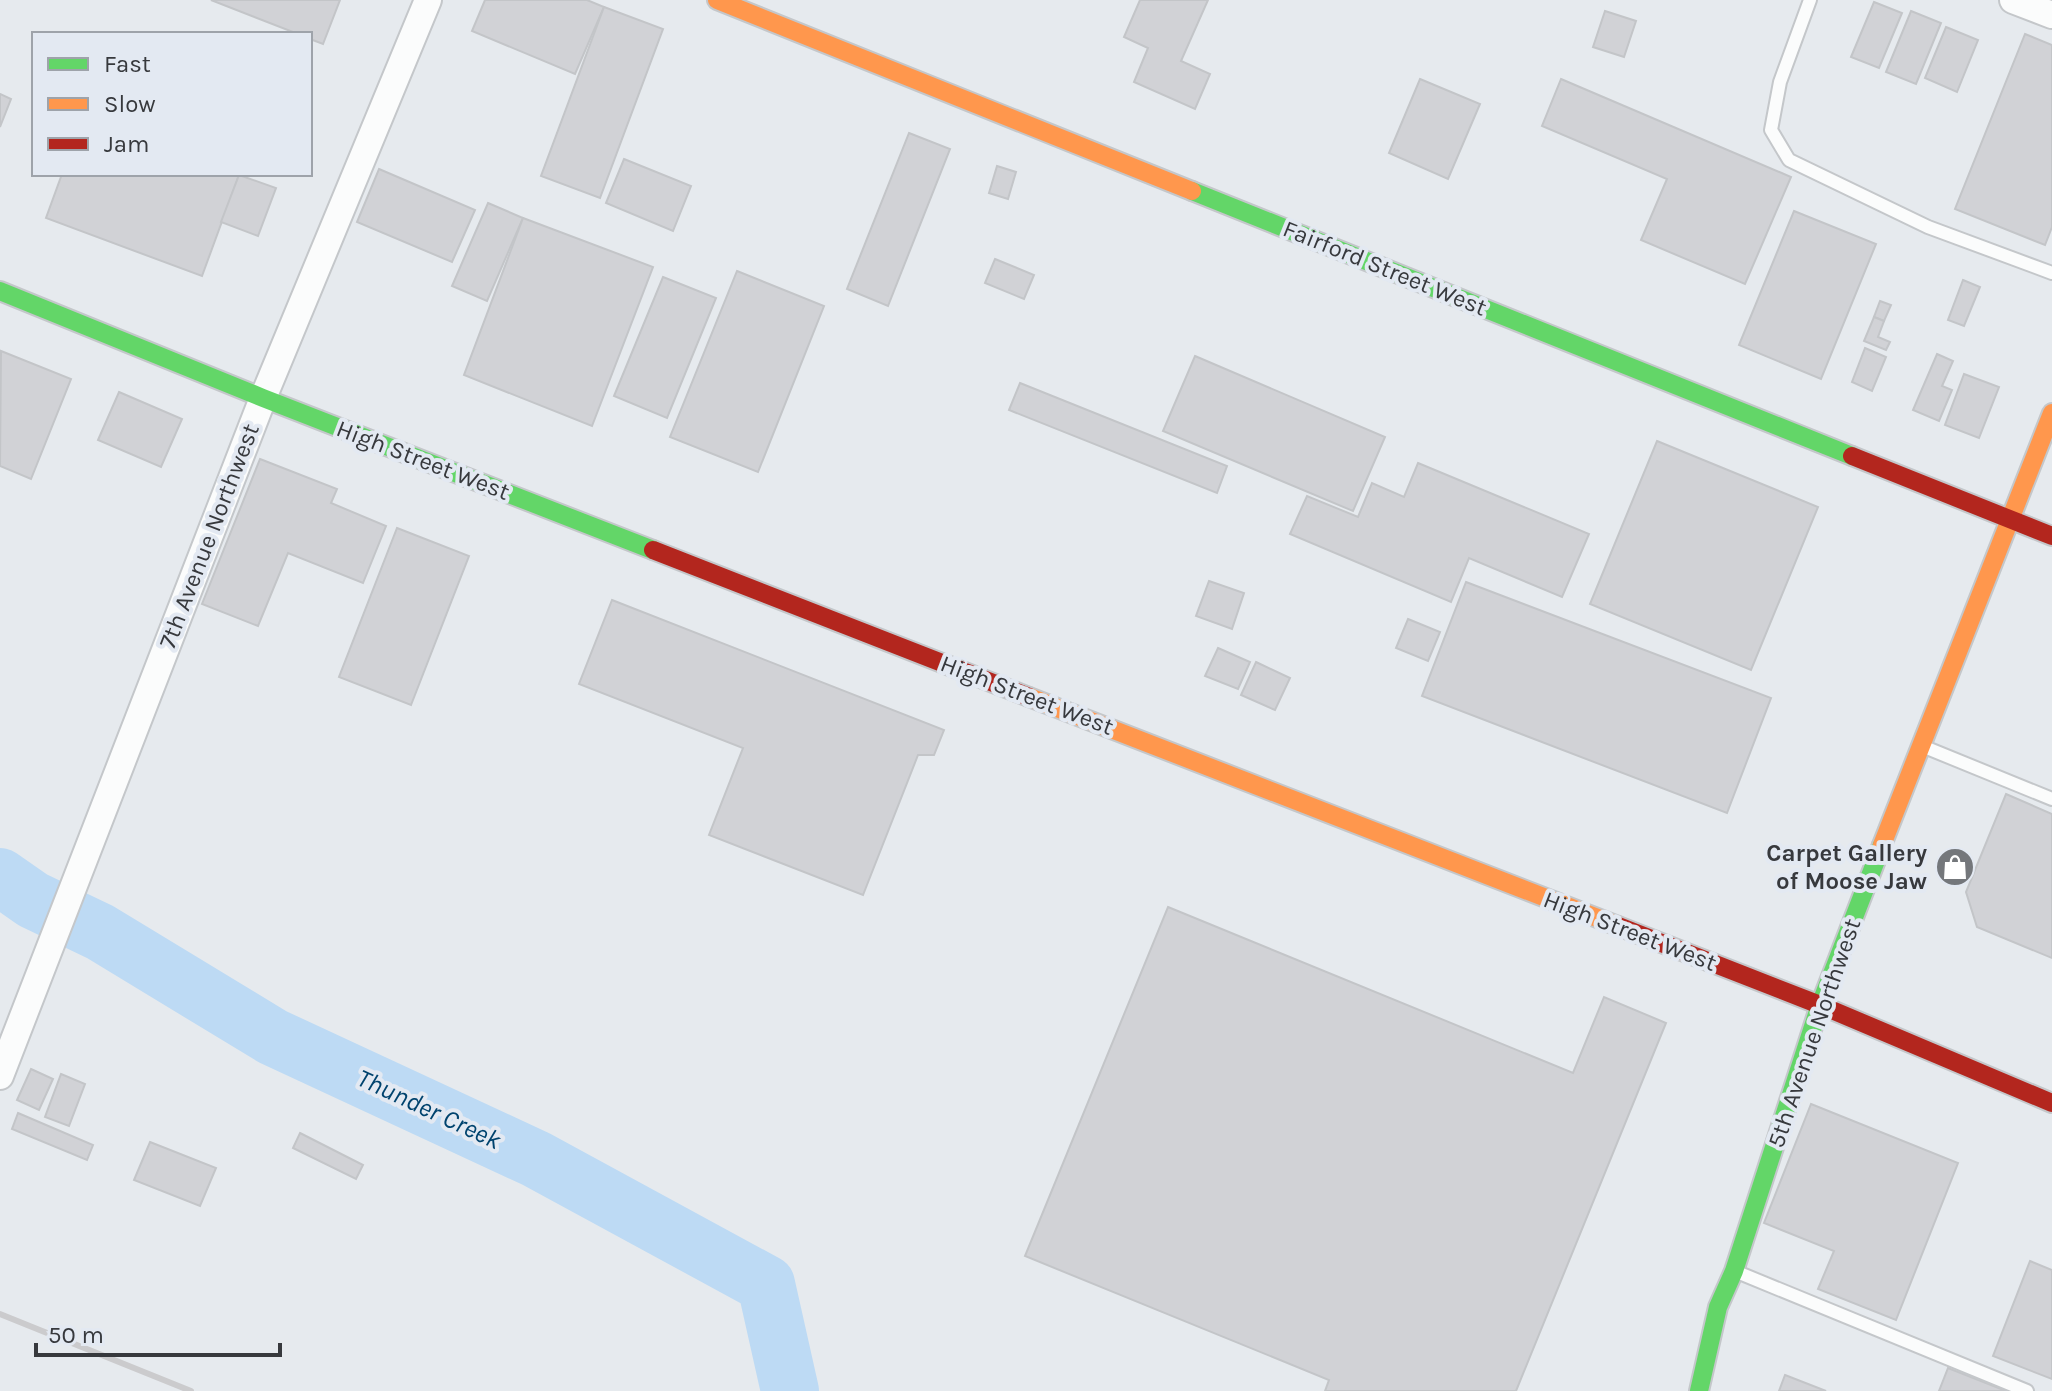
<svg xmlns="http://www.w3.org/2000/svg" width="2052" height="1391" font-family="Karla,sans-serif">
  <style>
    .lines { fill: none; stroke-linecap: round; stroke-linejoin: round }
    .river { stroke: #bddaf4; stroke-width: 58 }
    .building { fill: #d1d2d6; stroke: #c3c5c8; stroke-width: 2 }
    .lane-casing { stroke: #c4c7ca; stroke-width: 16 }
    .street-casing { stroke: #c4c7ca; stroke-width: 30 }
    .fast-casing { stroke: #c4c7ca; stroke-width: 22 }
    .slow-casing { stroke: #c4c7ca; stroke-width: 22 }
    .jam-casing { stroke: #c4c7ca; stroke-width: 22 }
    .lane { stroke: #fbfcfc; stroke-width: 12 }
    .street { stroke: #fbfcfc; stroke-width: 26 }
    .fast { stroke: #63d668; stroke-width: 18 }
    .slow { stroke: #ff974d; stroke-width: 18 }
    .jam { stroke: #b3261e; stroke-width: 18 }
    .rail { stroke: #cbcbcd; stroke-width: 6 }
    .labels { text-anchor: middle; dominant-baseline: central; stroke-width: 8; stroke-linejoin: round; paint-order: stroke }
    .street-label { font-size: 24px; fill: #37393d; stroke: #e3e9f2 }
    .poi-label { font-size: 24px; font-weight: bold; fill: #37393d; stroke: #e3e9f2; text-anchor: end }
    .water-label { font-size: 26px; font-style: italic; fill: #00436e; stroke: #e3e9f2 }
  </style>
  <rect width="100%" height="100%" fill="#e6eaee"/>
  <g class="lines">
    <path class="river" d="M 0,877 L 33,900 L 100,932 L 273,1037 L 536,1159 L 766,1284 L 790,1391"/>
  </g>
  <g class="building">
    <path d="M 211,0 L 340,0 L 323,44 L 310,39 L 310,34 L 298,34 Z"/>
    <path d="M 485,0 L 587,0 L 604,7 L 575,74 L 472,31 Z"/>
    <path d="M 1140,0 L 1208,0 L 1181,61 L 1210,74 L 1195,109 L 1134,82 L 1148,48 L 1124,37 Z"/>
    <path d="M 1874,2 L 1902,13 L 1879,68 L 1851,57 Z"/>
    <path d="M 604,7 L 663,29 L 600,198 L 541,176 Z"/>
    <path d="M 1605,11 L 1636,21 L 1624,57 L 1593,47 Z"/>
    <path d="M 1911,11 L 1941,23 L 1916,84 L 1886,72 Z"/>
    <path d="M 1946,27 L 1978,40 L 1957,92 L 1925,78 Z"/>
    <path d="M 2025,34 L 2052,45 L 2052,227 L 2045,245 L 1955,209 Z"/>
    <path d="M 1420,79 L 1480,104 L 1448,179 L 1389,153 Z"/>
    <path d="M 1561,79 L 1791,177 L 1745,284 L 1641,240 L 1667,179 L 1542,126 Z"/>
    <path d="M 0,94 L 11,99 L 0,127 Z"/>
    <path d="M 909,133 L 950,149 L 888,306 L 847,289 Z"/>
    <path d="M 624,159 L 691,186 L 673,231 L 606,203 Z"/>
    <path d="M 997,166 L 1016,172 L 1008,199 L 989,193 Z"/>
    <path d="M 379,169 L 475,210 L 452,262 L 357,222 Z"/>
    <path d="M 62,174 L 238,174 L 239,175 L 202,276 L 46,218 Z"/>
    <path d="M 239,175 L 276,188 L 258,236 L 221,222 Z"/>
    <path d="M 488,203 L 523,218 L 487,301 L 452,286 Z"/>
    <path d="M 1794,211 L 1876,244 L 1821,379 L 1739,345 Z"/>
    <path d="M 523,218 L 653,267 L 592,426 L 464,375 Z"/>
    <path d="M 995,259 L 1034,275 L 1024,299 L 985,283 Z"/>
    <path d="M 737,271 L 824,306 L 758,472 L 670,437 Z"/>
    <path d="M 663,277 L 716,298 L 667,418 L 614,396 Z"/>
    <path d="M 1963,280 L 1980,287 L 1964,326 L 1948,320 Z"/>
    <path d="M 1880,301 L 1891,305 L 1884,321 L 1874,317 Z"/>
    <path d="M 1874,317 L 1884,321 L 1878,337 L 1890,342 L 1886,350 L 1864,341 Z"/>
    <path d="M 1865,348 L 1886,357 L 1872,391 L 1852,382 Z"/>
    <path d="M 1,351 L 71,379 L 31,479 L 0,466 Z"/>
    <path d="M 1937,354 L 1953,361 L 1942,386 L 1952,390 L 1939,421 L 1913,410 Z"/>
    <path d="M 1195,356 L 1385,437 L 1353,511 L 1163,431 Z"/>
    <path d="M 1964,374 L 1999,387 L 1979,438 L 1945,425 Z"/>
    <path d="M 1020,383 L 1227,466 L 1217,493 L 1009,410 Z"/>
    <path d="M 119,392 L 182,419 L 161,467 L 98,440 Z"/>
    <path d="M 1657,441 L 1818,507 L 1751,670 L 1590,604 Z"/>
    <path d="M 260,459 L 337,489 L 331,503 L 386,526 L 363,583 L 288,553 L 258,626 L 202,604 Z"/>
    <path d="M 1418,463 L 1589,534 L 1562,597 L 1469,558 L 1451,602 L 1290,534 L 1307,496 L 1358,517 L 1372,483 L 1404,497 Z"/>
    <path d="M 397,528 L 469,556 L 411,705 L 339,677 Z"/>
    <path d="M 1209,581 L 1244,593 L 1232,629 L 1196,616 Z"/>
    <path d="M 1466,582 L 1771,698 L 1727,813 L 1422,696 Z"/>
    <path d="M 612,600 L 944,730 L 934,755 L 918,755 L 863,895 L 709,835 L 743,748 L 579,684 Z"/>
    <path d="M 1408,619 L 1440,632 L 1428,661 L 1396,648 Z"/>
    <path d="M 1218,648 L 1250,662 L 1238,689 L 1205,676 Z"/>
    <path d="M 1256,662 L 1290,678 L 1275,710 L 1241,695 Z"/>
    <path d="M 2006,794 L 2052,814 L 2052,958 L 1977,927 L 1966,892 Z"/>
    <path d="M 1168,907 L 1573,1073 L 1604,997 L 1666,1023 L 1516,1391 L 1325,1391 L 1329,1380 L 1025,1256 Z"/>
    <path d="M 31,1069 L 53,1079 L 39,1110 L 17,1100 Z"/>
    <path d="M 61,1074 L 85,1084 L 69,1126 L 45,1117 Z"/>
    <path d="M 1811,1104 L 1958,1163 L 1896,1320 L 1818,1289 L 1834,1251 L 1764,1223 Z"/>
    <path d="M 18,1113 L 93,1145 L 87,1160 L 12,1129 Z"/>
    <path d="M 300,1133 L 363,1165 L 356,1179 L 293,1148 Z"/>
    <path d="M 150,1142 L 216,1168 L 200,1206 L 134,1180 Z"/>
    <path d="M 2030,1261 L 2052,1270 L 2052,1379 L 1993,1356 Z"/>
    <path d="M 1948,1368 L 2006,1391 L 1939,1391 Z"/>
    <path d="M 1785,1375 L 1826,1391 L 1779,1391 Z"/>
  </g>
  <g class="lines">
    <g class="lane-casing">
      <g id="lane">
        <path d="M 1810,0 L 1780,82 L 1771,130 L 1789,160 L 1928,227 L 2052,273"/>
        <path d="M 1922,746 L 2052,799"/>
        <path d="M 1737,1272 L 2027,1391"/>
      </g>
    </g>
    <g class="street-casing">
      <g id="street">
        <path d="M 2013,0 L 2052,15"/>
        <path d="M 0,1076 L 263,398 L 428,0"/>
      </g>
    </g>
    <g class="fast-casing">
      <g id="fast">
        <path d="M 1192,191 L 1852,456"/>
        <path d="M 0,291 L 263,398 L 653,550"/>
        <path d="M 1699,1391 L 1718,1307 L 1734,1271 L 1820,1005 L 1882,845"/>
      </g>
    </g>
    <g class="slow-casing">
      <g id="slow">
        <path d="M 717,0 L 1192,191"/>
        <path d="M 1029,697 L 1618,926"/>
        <path d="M 1882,845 L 2052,413"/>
      </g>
    </g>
    <g class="jam-casing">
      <g id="jam">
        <path d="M 1852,456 L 2052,536"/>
        <path d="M 653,550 L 1029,697"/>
        <path d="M 1618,926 L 1820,1005 L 2052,1103"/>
      </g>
    </g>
    <use href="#lane" class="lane"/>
    <use href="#street" class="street"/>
    <use href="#fast" class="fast"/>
    <use href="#slow" class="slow"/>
    <use href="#jam" class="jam"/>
    <path class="rail" d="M 0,1314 L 191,1391"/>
  </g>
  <defs>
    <g id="shop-disc" transform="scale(2)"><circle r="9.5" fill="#74777b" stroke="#e3e9f2"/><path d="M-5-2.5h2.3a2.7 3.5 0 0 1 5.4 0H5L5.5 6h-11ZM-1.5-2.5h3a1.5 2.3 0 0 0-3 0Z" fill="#fff"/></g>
  </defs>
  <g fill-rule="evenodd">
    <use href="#shop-disc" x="1955" y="867"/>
  </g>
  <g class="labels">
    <g class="street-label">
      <text transform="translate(1385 268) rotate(22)">Fairford Street West</text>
      <text transform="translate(423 460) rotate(21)">High Street West</text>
      <text transform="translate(209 536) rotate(-69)">7th Avenue Northwest</text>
      <text transform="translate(1027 695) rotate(21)">High Street West</text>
      <text transform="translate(1630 931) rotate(21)">High Street West</text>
      <text transform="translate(1814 1033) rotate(-71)">5th Avenue Northwest</text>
    </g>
    <g class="poi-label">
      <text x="1927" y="853">Carpet Gallery<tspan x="1927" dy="28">of Moose Jaw</tspan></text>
    </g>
    <g class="water-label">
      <text transform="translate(429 1109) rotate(25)">Thunder Creek</text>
    </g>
  </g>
  <rect x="32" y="32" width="280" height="144" fill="#e3e9f2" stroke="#9ea3aa" stroke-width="2"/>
  <rect x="48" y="58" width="40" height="12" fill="#63d668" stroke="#9ea3aa" stroke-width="2"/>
  <text x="104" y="72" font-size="24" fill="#37393d">Fast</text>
  <rect x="48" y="98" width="40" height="12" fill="#ff974d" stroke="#9ea3aa" stroke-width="2"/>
  <text x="104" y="112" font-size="24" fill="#37393d">Slow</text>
  <rect x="48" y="138" width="40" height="12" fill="#b3261e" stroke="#9ea3aa" stroke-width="2"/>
  <text x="104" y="152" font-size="24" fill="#37393d">Jam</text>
  <path d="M36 1343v12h244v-12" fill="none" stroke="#37393d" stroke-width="4"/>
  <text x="48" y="1343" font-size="24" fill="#37393d" stroke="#e3e9f2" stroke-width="6" paint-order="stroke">50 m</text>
</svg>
